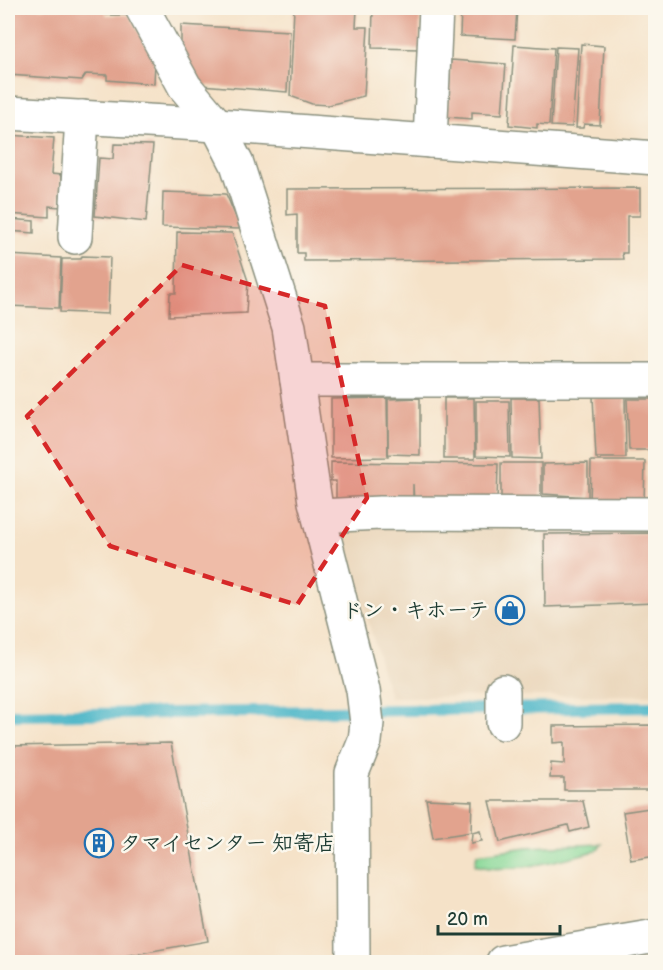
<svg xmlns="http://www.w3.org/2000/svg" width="663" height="970" font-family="'Balsamiq Sans','Klee One',sans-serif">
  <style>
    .built { fill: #e9d4b8 }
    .green { fill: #88d897; stroke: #548a66; stroke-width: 1.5 }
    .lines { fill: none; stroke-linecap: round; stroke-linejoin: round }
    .stream { stroke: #4ab5c7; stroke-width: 12 }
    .building { fill: #e2a38e }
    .minor-casing { stroke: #8a907e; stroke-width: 36 }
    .highway-casing { stroke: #8a907e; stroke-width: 36 }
    .minor { stroke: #fff; stroke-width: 33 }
    .highway { stroke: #fff; stroke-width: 33 }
    .marked { fill: #d62828; fill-opacity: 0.2; stroke: #d62828; stroke-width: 4.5; stroke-dasharray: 12 8; stroke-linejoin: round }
    .labels { text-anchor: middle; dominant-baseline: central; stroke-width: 5; stroke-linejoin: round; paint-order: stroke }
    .poi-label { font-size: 21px; font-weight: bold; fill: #1f3d34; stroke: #fbf7ec; text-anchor: end }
  </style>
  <rect width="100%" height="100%" fill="#fbf7ec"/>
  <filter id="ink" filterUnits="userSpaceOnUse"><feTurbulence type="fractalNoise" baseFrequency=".0167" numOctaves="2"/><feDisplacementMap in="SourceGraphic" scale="12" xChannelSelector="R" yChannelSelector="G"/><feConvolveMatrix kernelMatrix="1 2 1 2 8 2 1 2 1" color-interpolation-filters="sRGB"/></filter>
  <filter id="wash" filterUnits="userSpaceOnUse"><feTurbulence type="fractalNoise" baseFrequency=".008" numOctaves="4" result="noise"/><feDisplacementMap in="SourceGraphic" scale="24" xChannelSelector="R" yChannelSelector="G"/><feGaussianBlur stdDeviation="1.35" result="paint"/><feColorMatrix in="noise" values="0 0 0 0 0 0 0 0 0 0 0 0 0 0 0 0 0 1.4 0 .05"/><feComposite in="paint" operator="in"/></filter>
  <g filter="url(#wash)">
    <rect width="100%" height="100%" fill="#f5e2c8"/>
    <path class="built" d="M 340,523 L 655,524 L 655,695 L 390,697 Z"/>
    <path class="green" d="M 602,844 L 596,851 C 561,859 509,876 475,865 L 477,854 L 528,847 Z"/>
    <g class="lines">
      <path class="stream" d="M 8,715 L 656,707"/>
    </g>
    <g id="blocks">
      <g class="building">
        <path d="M 8,8 L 107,8 L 106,15 L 129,15 L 155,61 L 154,84 L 107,80 L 107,75 L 86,74 L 82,80 L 8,75 Z"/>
        <path d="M 294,8 L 357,9 L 356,27 L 368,27 L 364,96 L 329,105 L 312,104 L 290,96 Z"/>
        <path d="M 373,8 L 420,8 L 420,49 L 372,48 Z"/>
        <path d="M 461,8 L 517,8 L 515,39 L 460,36 Z"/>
        <path d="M 181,25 L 290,31 L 287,92 L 201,85 L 181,48 Z"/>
        <path d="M 581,44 L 604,46 L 600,125 L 584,124 L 583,128 L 576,128 Z"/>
        <path d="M 514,45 L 554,48 L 549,125 L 537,124 L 537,128 L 509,125 Z"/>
        <path d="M 556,47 L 578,48 L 572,127 L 551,126 Z"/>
        <path d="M 451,60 L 506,64 L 502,114 L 472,112 L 472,119 L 447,117 Z"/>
        <path d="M 8,135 L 54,138 L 51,174 L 61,175 L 60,207 L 49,206 L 49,217 L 8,214 Z"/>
        <path d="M 114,144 L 153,145 L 146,222 L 95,216 L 99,158 L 113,159 Z"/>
        <path d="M 640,188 L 640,216 L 627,216 L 627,253 L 622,253 L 623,259 L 304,261 L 304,253 L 297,253 L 297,214 L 287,215 L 287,189 Z"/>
        <path d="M 163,192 L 226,194 L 241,229 L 162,227 Z"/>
        <path d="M 8,219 L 34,221 L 34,233 L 8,231 Z"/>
        <path d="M 177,232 L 232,233 L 248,281 L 246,313 L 169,316 L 170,293 L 176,293 Z"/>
        <path d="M 8,255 L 61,258 L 59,308 L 8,306 Z"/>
        <path d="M 82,256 L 110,257 L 108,314 L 60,312 L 62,259 L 81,259 Z"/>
        <path d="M 593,397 L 625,397 L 626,458 L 596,458 Z"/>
        <path d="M 387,398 L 388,457 L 331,458 L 331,399 Z"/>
        <path d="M 420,398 L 420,455 L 388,454 L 388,399 Z"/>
        <path d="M 444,398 L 474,398 L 475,459 L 444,459 Z"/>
        <path d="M 511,398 L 539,398 L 541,459 L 512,458 Z"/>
        <path d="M 627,399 L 656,399 L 655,450 L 629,450 Z"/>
        <path d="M 476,401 L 509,401 L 510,457 L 476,456 Z"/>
        <rect x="653" y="459" width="3" height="47"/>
        <path d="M 591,461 L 645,461 L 644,504 L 590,504 Z"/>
        <path d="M 331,462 L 498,464 L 497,504 L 414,504 L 413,484 L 413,504 L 336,503 L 336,481 L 331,481 Z"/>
        <rect x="501" y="463" width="40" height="39"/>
        <path d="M 588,463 L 588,497 L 543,494 L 543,464 Z"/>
        <path d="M 656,533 L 656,603 L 545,607 L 544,534 Z"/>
        <path d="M 656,725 L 656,790 L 564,790 L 564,778 L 550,778 L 551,763 L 564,764 L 564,742 L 553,743 L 553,726 Z"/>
        <path d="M 171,743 L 208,941 L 91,962 L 8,962 L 8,746 Z"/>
        <path d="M 426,799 L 472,801 L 471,832 L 433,838 Z"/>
        <path d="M 490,801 L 583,801 L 589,827 L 570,832 L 568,825 L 500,842 Z"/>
        <path d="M 656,807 L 656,856 L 631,860 L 623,812 Z"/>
        <path d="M 480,831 L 482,841 L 471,843 L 472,833 Z"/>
      </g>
    </g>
  </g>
  <g filter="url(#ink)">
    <use href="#blocks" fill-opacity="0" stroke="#8a907e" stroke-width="1.5"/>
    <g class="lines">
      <g class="minor-casing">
        <g id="minor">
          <path d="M 142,8 L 185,87 L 217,125 L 237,164 L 289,327 L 315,502 L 363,690 L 367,723 L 365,741 L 352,773 L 353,962"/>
          <path d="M 8,113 L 217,125 L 656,158"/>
          <path d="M 430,141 L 436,8"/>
          <path d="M 75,237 L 82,117"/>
          <path d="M 297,380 L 656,380"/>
          <path d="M 319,516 L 380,513 L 656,514"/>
          <path d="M 503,723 L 503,691"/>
        </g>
      </g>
      <g class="highway-casing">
        <path id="highway" d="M 503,962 L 656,936"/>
      </g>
      <use href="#minor" class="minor"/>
      <use href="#highway" class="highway"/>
    </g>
  </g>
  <path class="marked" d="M 182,265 L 325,306 L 367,498 L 297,605 L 110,546 L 27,416 Z"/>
  <defs>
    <g id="shop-ring" transform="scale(1.5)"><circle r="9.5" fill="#fbf7ec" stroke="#1f6fb2" stroke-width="1.5"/><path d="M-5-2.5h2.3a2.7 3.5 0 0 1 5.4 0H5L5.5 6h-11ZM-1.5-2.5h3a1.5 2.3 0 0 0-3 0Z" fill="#1f6fb2"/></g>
    <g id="building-ring" transform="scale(1.5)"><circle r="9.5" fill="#fbf7ec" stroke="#1f6fb2" stroke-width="1.5"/><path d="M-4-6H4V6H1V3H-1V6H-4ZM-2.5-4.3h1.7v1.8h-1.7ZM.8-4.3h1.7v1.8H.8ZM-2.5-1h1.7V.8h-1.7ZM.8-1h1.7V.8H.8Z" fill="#1f6fb2"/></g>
  </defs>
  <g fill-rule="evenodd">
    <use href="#shop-ring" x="510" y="610"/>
    <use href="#building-ring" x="99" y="843"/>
  </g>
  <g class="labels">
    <g class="poi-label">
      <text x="489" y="610">ドン・キホーテ</text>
      <text x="120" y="843" text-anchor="start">タマイセンター 知寄店</text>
    </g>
  </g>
  <rect width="663" height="970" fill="none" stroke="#fbf7ec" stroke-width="30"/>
  <path d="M438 925v9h122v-9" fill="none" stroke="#1f3d34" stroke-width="3"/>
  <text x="447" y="925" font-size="18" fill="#1f3d34" stroke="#fbf7ec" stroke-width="4.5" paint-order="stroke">20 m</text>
</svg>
